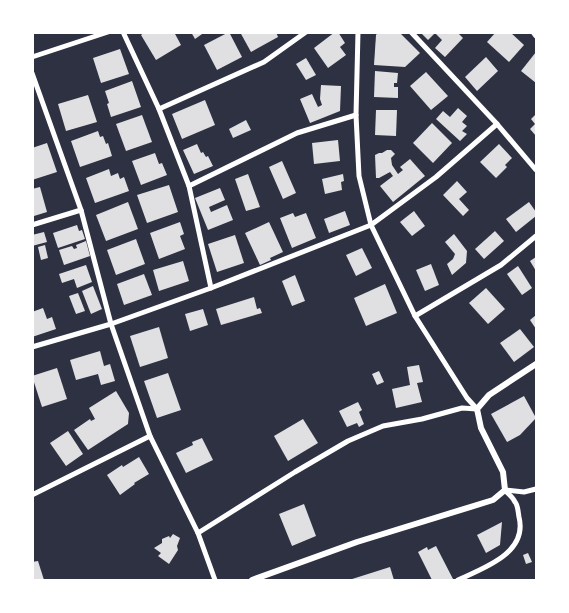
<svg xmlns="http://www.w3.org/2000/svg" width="569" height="613" font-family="Manrope,sans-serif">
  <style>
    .building { fill: #e0e0e3 }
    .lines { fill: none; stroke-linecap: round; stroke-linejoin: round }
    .minor { stroke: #fff; stroke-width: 5 }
    .tertiary { stroke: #fff; stroke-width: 6 }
  </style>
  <rect width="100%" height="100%" fill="#2d3142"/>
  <g class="building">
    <path d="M 145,32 L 174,32 L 181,45 L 156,60 L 141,35 Z"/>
    <path d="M 191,32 L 205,32 L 195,39 Z"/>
    <path d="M 229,32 L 242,57 L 217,70 L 204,45 Z"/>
    <path d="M 240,32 L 276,32 L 278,37 L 251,52 Z"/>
    <path d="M 335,32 L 338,32 L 345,43 L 340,47 L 346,55 L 328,68 L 314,48 Z"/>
    <path d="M 378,32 L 399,32 L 420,53 L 405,67 L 374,65 L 376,35 Z"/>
    <path d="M 420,32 L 457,32 L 463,38 L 445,57 L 435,48 L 442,40 L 435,33 L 428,40 Z"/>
    <path d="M 496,32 L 510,32 L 524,45 L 509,62 L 487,42 Z"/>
    <path d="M 120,49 L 129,74 L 101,83 L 93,58 Z"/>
    <path d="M 536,52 L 536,83 L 521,71 Z"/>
    <path d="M 486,57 L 498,71 L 477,91 L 465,77 Z"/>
    <path d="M 306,58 L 316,75 L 306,80 L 296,64 Z"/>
    <path d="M 375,71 L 398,73 L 397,83 L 394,83 L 394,87 L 398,87 L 398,98 L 374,97 Z"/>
    <path d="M 426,72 L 448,96 L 431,110 L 410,86 Z"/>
    <path d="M 132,81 L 141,107 L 111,117 L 107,104 L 109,103 L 105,91 Z"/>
    <path d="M 321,85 L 341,86 L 340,111 L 310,123 L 300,99 L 312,94 L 318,107 L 322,105 L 320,99 Z"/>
    <path d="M 88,95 L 97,122 L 66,131 L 58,104 Z"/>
    <path d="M 205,100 L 215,125 L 182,139 L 172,114 Z"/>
    <path d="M 458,108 L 467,116 L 462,122 L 467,126 L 462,131 L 467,134 L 460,141 L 436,119 L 443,111 L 450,117 Z"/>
    <path d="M 376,110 L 397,110 L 396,136 L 375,135 Z"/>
    <path d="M 536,114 L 536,136 L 530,129 L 535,124 L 531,119 Z"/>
    <path d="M 142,115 L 152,142 L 126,151 L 116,124 Z"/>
    <path d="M 246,120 L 251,130 L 233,138 L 229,129 Z"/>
    <path d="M 432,123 L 452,143 L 433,163 L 413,143 Z"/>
    <path d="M 98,131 L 100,137 L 103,136 L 106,144 L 108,143 L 112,156 L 80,167 L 71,141 Z"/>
    <path d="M 338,140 L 340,161 L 314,164 L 312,143 Z"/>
    <path d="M 47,143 L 57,172 L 32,180 L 32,148 Z"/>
    <path d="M 197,144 L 201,153 L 203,152 L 206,157 L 208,156 L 213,166 L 194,174 L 183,150 Z"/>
    <path d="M 499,144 L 512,158 L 505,165 L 507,167 L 496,178 L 480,162 Z"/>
    <path d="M 387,150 L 391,150 L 395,154 L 391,158 L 392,165 L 398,174 L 403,170 L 400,167 L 410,159 L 425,176 L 393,202 L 380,186 L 393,176 L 390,172 L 379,178 L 376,178 L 375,155 L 379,153 L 382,153 Z"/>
    <path d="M 155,153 L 159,164 L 162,163 L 167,175 L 141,185 L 132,161 Z"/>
    <path d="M 282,161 L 296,193 L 283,199 L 269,167 Z"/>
    <path d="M 109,169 L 111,176 L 118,173 L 120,179 L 124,177 L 129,191 L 95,203 L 86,178 Z"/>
    <path d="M 248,174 L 260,207 L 246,211 L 235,179 Z"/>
    <path d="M 343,174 L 344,181 L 341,182 L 342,190 L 325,194 L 322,179 Z"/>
    <path d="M 457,181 L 467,192 L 459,199 L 469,210 L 463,216 L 443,195 Z"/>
    <path d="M 169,185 L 178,212 L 147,223 L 137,195 Z"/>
    <path d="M 40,187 L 47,212 L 34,216 L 32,212 L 32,189 Z"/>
    <path d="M 220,188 L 225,200 L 209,207 L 211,212 L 227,205 L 233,220 L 208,230 L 195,198 Z"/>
    <path d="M 128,202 L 138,229 L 106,241 L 96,215 Z"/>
    <path d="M 529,202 L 536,212 L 536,216 L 516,232 L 506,219 Z"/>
    <path d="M 345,211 L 350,225 L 329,233 L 324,219 Z"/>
    <path d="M 414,211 L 425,226 L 412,236 L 400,222 Z"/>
    <path d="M 293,213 L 295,217 L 306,213 L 316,238 L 292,248 L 280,218 Z"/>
    <path d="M 180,222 L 184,234 L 180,236 L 185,249 L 159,259 L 150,233 Z"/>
    <path d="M 269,222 L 283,252 L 270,258 L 271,260 L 260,265 L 245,233 Z"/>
    <path d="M 77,225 L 79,231 L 82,230 L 85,239 L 58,248 L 53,233 Z"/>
    <path d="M 495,231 L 504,241 L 484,259 L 475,249 Z"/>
    <path d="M 44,232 L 47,242 L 32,246 L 32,235 Z"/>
    <path d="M 454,234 L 467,251 L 466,263 L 452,275 L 447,264 L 453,259 L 455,254 L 445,242 Z"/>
    <path d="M 235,235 L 244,263 L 217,272 L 208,244 Z"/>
    <path d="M 136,239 L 145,264 L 116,275 L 107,250 Z"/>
    <path d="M 86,241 L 90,256 L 64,265 L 59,250 L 72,246 L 74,249 L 77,248 L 76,245 Z"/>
    <path d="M 45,245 L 48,258 L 41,260 L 38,247 Z"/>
    <path d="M 362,248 L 372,268 L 356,276 L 346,255 Z"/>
    <path d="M 536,257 L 536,271 L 530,261 Z"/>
    <path d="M 183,261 L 189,281 L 159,291 L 153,270 Z"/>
    <path d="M 431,264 L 439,285 L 425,291 L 416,270 Z"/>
    <path d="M 86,265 L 92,282 L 77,288 L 74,279 L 62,283 L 59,274 Z"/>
    <path d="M 518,266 L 532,288 L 522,295 L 507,274 Z"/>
    <path d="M 144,274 L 152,295 L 124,305 L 117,284 Z"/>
    <path d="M 295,275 L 305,301 L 292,306 L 282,281 Z"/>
    <path d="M 385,284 L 397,313 L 366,326 L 354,298 Z"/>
    <path d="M 93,286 L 102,309 L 91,314 L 82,291 Z"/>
    <path d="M 486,288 L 505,309 L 488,324 L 469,303 Z"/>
    <path d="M 78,293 L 85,311 L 76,314 L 69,296 Z"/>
    <path d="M 254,297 L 257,309 L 260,308 L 262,313 L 221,325 L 216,309 Z"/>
    <path d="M 43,308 L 47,319 L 52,317 L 56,329 L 32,337 L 32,312 Z"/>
    <path d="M 203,309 L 208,325 L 190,331 L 185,314 Z"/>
    <path d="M 536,315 L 536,329 L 530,320 Z"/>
    <path d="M 159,327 L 168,358 L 140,367 L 130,336 Z"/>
    <path d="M 520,329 L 534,347 L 514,362 L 500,343 Z"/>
    <path d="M 100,351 L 104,366 L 110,364 L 115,381 L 101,385 L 98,374 L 76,380 L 70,360 Z"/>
    <path d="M 419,365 L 423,382 L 417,383 L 422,402 L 396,408 L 392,389 L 410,385 L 407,367 Z"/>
    <path d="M 57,368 L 67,399 L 42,407 L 32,376 Z"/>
    <path d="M 379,371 L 384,382 L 377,385 L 372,374 Z"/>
    <path d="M 168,373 L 181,410 L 157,418 L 144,381 Z"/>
    <path d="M 116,391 L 129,413 L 128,424 L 88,450 L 74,430 L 90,419 L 91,421 L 95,419 L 89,408 Z"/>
    <path d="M 524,396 L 536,418 L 520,435 L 507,442 L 491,414 Z"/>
    <path d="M 358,402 L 362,410 L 359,412 L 364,424 L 359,427 L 357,423 L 347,427 L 339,411 Z"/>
    <path d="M 303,419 L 318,443 L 288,461 L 274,436 Z"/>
    <path d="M 68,431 L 83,454 L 66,466 L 50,443 Z"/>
    <path d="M 202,438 L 213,460 L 186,473 L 176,453 L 193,445 L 192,442 Z"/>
    <path d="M 139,457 L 149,474 L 134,483 L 135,484 L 120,495 L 107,475 L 122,465 L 123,467 Z"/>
    <path d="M 304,504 L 316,536 L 292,546 L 279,514 Z"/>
    <path d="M 502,522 L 500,545 L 486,553 L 477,535 Z"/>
    <path d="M 173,534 L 180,538 L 177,546 L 178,550 L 169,564 L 158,556 L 161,553 L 154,548 L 162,543 L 162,539 L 169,536 L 170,538 Z"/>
    <path d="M 436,546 L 453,579 L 449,580 L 432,580 L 418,552 L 427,547 L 428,550 Z"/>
    <path d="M 528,553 L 532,562 L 526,564 L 523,555 Z"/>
    <path d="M 38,561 L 44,580 L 32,580 L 32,562 Z"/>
    <path d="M 390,567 L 394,580 L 349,580 Z"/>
  </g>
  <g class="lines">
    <g class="minor">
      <path d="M 123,32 L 159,109 L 189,186 L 211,288"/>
      <path d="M 358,32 L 356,115 L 359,176 L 371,225 L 415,316 L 467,398 L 477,409"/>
      <path d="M 411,32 L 497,124 L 536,170"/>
      <path d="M 533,32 L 536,36"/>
      <path d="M 32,57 L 108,32"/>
      <path d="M 32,73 L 81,210 L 111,324 L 150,436 L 198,533 L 215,580"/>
      <path d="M 159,109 L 264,62 L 306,32"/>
      <path d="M 189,186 L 297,133 L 356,115"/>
      <path d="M 32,225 L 81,210"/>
      <path d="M 415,316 L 501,265 L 536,236"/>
      <path d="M 32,347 L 111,324 L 211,288 L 371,225 L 436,177 L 497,124"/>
      <path d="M 505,490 L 524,492 L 536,489"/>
      <path d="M 32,495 L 150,436"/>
      <path d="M 198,533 L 295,472 L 348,441 L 383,426 L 422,419 L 462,408 L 477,409"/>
      <path d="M 458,580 C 484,568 528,553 519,517 C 518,512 518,505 515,502 C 513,497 508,494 505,490"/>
    </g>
    <path class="tertiary" d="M 252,580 L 357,542 L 493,500 L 505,490 L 503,472 L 481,428 L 477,409 L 489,395 L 536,364"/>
  </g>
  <rect width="569" height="613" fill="none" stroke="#ffffff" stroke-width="68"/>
</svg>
